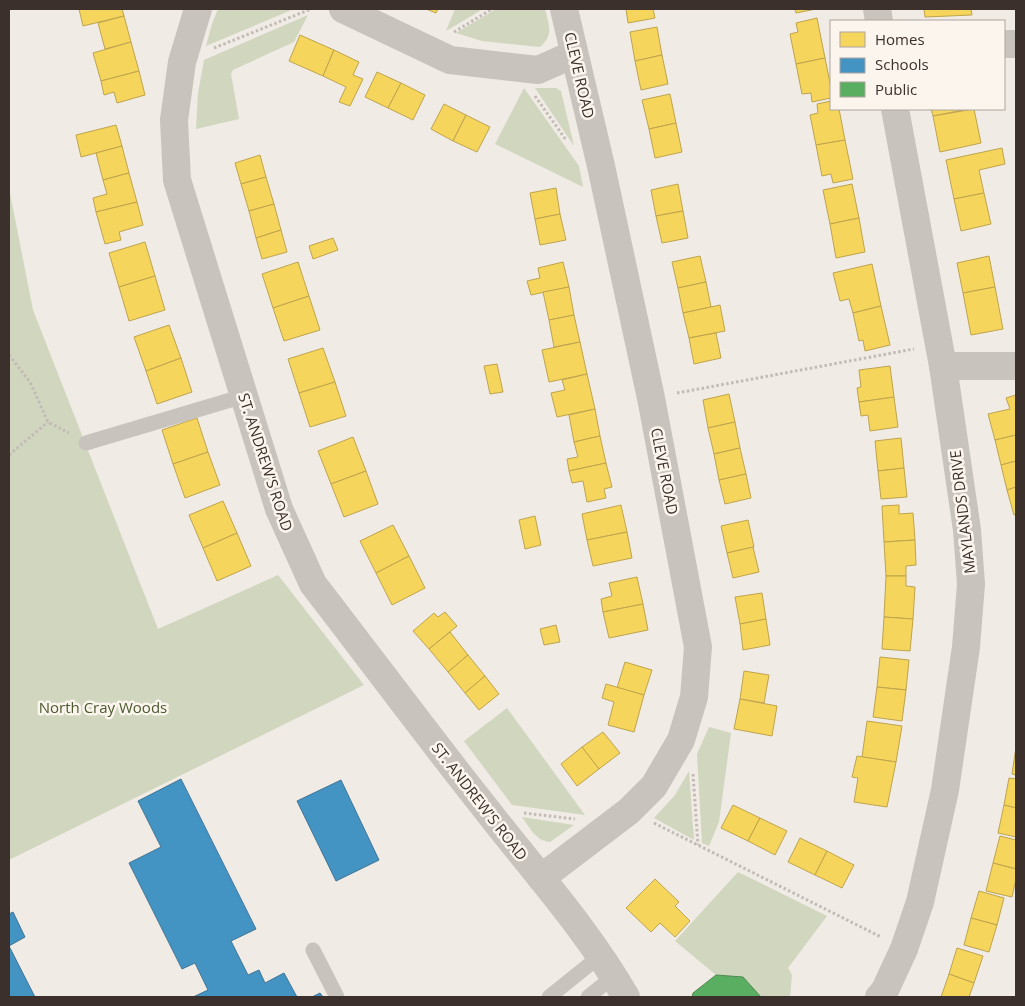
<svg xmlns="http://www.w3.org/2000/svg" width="1025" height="1006" font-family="'Open Sans',sans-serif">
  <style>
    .green { fill: #d1d6bf }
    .homes { fill: #f6d55c; stroke: #bea44d }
    .schools { fill: #4393c3; stroke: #417595 }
    .public { fill: #5aae61; stroke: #518851 }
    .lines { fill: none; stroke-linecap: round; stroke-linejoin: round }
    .path { stroke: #c2bbb6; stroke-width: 3; stroke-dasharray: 2.5 2.5; stroke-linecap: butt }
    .service { stroke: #c9c3be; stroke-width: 15 }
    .minor { stroke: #c9c3be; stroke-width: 28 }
    .labels { text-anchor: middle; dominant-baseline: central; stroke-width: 5; stroke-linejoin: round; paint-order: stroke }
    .street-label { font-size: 15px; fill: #3b302b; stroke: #fbf5ee }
    .park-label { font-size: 15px; fill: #4a5a2e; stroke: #fbf5ee }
  </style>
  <rect width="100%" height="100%" fill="#f0ebe5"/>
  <g class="green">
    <path d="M 218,9 L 294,9 L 206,46 L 212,24 Z"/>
    <path d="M 455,9 L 483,9 L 446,31 Z"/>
    <path d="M 496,9 L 545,9 C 549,25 554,35 540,47 L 482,41 L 456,33 Z"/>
    <path d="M 308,15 L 294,42 L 233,70 L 231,74 L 239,119 L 196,129 L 198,93 L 204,60 Z"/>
    <path d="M 524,88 L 579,166 L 583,187 L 495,144 Z"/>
    <path d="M 535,88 L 556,88 L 561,91 L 574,146 Z"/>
    <path d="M 9,188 L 33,310 L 158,629 L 278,575 L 364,685 L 9,860 Z"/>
    <path d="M 507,708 L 585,815 L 512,805 L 464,741 Z"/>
    <path d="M 709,727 L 731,733 L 719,822 L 709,846 L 702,843 L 697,754 Z"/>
    <path d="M 689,771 L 694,840 L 654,818 L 675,795 Z"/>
    <path d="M 522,817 L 574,825 L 550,842 C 536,841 530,828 522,817 Z"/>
    <path d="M 738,872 L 827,916 L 788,968 L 792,975 L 790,997 L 761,997 L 743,977 L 716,975 L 675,941 Z"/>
  </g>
  <g class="homes">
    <path d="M 79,9 L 122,9 L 124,16 L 83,26 Z"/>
    <path d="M 426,9 L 438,9 L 436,13 Z"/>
    <path d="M 626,9 L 653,9 L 655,18 L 628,23 Z"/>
    <path d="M 795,9 L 816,9 L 796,13 Z"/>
    <path d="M 924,9 L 971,9 L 972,15 L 925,17 Z"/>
    <path d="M 124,16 L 131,42 L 105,49 L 98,23 Z"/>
    <path d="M 817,18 L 825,58 L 796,64 L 790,34 L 798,32 L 796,23 Z"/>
    <path d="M 657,27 L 662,55 L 635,61 L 630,32 Z"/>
    <path d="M 300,35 L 334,50 L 323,76 L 289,61 Z"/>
    <path d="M 131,42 L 139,71 L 101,81 L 93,53 Z"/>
    <path d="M 334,50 L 359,62 L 353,75 L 363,79 L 350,106 L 339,102 L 346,87 L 323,76 Z"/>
    <path d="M 662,55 L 668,84 L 641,90 L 635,61 Z"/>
    <path d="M 825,58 L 831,88 L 831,98 L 812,102 L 811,93 L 802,94 L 796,64 Z"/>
    <path d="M 139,71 L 145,95 L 117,103 L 114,92 L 104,95 L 101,81 Z"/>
    <path d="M 377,72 L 401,83 L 388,108 L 365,97 Z"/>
    <path d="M 401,83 L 425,95 L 413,120 L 388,108 Z"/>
    <path d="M 670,94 L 676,123 L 649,129 L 642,100 Z"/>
    <path d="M 831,101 L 831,109 L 839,109 L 845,140 L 816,145 L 810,115 L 818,113 L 817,104 Z"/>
    <path d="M 444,104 L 466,115 L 453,141 L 431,129 Z"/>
    <path d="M 931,109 L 963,109 L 963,110 L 933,116 Z"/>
    <path d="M 974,109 L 981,143 L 940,152 L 933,116 Z"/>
    <path d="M 466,115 L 490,127 L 477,152 L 453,141 Z"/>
    <path d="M 676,123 L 682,152 L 655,158 L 649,129 Z"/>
    <path d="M 116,125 L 122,146 L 81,157 L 76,135 Z"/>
    <path d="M 845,140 L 853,179 L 833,183 L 831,174 L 822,176 L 816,145 Z"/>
    <path d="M 122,146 L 129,173 L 103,180 L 96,153 Z"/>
    <path d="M 1002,148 L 1005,164 L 979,170 L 984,193 L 954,199 L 946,160 Z"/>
    <path d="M 260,155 L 266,177 L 241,184 L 235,163 Z"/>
    <path d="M 129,173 L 137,202 L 96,212 L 93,198 L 107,194 L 103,180 Z"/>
    <path d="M 266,177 L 274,204 L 249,211 L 241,184 Z"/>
    <path d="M 678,184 L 683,211 L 656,216 L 651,190 Z"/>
    <path d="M 852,184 L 859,218 L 830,224 L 823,190 Z"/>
    <path d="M 556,188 L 560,214 L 535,219 L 530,193 Z"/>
    <path d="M 984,193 L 991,224 L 961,231 L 954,199 Z"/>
    <path d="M 137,202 L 143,225 L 119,232 L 121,240 L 105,244 L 96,212 Z"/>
    <path d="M 274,204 L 281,230 L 256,238 L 249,211 Z"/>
    <path d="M 683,211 L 688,238 L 662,243 L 656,216 Z"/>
    <path d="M 560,214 L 566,240 L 540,245 L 535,219 Z"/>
    <path d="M 859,218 L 865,252 L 836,258 L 830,224 Z"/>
    <path d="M 281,230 L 287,252 L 262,259 L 256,238 Z"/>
    <path d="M 333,238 L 338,250 L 313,259 L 309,246 Z"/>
    <path d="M 145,242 L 155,276 L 119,287 L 109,253 Z"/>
    <path d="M 700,256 L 706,282 L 678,288 L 672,262 Z"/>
    <path d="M 989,256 L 995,287 L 963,293 L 957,263 Z"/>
    <path d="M 298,262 L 309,296 L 273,308 L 262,274 Z"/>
    <path d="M 563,262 L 569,287 L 531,295 L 527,281 L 540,278 L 538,268 Z"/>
    <path d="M 872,264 L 881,306 L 853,313 L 849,299 L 840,301 L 833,273 Z"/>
    <path d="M 155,276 L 165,310 L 129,321 L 119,287 Z"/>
    <path d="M 706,282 L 711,307 L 683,313 L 678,288 Z"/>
    <path d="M 569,287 L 574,315 L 549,320 L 543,292 Z"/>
    <path d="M 995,287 L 1003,329 L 971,335 L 963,293 Z"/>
    <path d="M 309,296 L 320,330 L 284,341 L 273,308 Z"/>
    <path d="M 720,305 L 725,331 L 689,338 L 683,313 Z"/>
    <path d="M 881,306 L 890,345 L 865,351 L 863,340 L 859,341 L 853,313 Z"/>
    <path d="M 574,315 L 580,342 L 554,347 L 549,320 Z"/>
    <path d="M 169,325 L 181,358 L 146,371 L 134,337 Z"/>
    <path d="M 716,333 L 721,358 L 694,364 L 689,338 Z"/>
    <path d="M 580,342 L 587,374 L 549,382 L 542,350 Z"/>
    <path d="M 323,348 L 335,382 L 299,393 L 288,359 Z"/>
    <path d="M 181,358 L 192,392 L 157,404 L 146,371 Z"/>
    <path d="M 497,364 L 503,392 L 490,394 L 484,366 Z"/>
    <path d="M 890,366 L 894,397 L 859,402 L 857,388 L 861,387 L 859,370 Z"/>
    <path d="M 587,374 L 595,409 L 557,417 L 551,393 L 565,390 L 562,380 Z"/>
    <path d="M 335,382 L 346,416 L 310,427 L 299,393 Z"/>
    <path d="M 729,394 L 735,422 L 708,428 L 703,400 Z"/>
    <path d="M 1016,395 L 1016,435 L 995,440 L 988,414 L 1010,409 L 1006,398 Z"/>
    <path d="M 894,397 L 898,427 L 870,431 L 868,415 L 861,416 L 859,402 Z"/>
    <path d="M 595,409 L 600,436 L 574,442 L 569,415 Z"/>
    <path d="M 197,418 L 208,452 L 173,464 L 162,430 Z"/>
    <path d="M 735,422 L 740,448 L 714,454 L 708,428 Z"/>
    <path d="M 1016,435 L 1016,461 L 1001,465 L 995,440 Z"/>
    <path d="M 600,436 L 606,463 L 569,471 L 567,459 L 578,457 L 574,442 Z"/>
    <path d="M 353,437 L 366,471 L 331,484 L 318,451 Z"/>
    <path d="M 901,438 L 904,468 L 878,471 L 875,441 Z"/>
    <path d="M 740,448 L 746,474 L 719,480 L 714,454 Z"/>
    <path d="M 208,452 L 220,485 L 185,498 L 173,464 Z"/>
    <path d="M 1016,461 L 1016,487 L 1007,490 L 1001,465 Z"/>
    <path d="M 606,463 L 612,487 L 604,489 L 606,498 L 587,502 L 583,481 L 572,483 L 569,471 Z"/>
    <path d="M 904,468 L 907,497 L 881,499 L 878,471 Z"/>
    <path d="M 366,471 L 378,504 L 344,517 L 331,484 Z"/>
    <path d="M 746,474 L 751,498 L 725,504 L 719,480 Z"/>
    <path d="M 1016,487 L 1016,514 L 1014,515 L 1007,490 Z"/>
    <path d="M 223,501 L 237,533 L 203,548 L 189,515 Z"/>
    <path d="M 621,505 L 627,532 L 587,540 L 582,514 Z"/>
    <path d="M 899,505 L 899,514 L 913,513 L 915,540 L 884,542 L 882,506 Z"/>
    <path d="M 535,516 L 541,545 L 525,549 L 519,520 Z"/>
    <path d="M 748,520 L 754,547 L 727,553 L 721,526 Z"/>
    <path d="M 393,525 L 409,556 L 376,573 L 360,541 Z"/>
    <path d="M 627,532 L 632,558 L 593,566 L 587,540 Z"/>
    <path d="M 237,533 L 251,566 L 217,581 L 203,548 Z"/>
    <path d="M 915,540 L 916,565 L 906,566 L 906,576 L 886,576 L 884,542 Z"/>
    <path d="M 753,547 L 759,572 L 733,578 L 727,553 Z"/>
    <path d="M 409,556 L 425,588 L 392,605 L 376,573 Z"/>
    <path d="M 886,576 L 906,576 L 906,586 L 915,587 L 913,619 L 884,617 Z"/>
    <path d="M 637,577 L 643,604 L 603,612 L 601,599 L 612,596 L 609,583 Z"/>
    <path d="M 762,593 L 766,619 L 740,624 L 735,597 Z"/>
    <path d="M 643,604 L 648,630 L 609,638 L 603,612 Z"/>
    <path d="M 445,612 L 457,626 L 429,649 L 413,631 L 434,613 L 438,617 Z"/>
    <path d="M 884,617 L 913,619 L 910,651 L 882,649 Z"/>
    <path d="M 766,619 L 770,645 L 743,650 L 740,624 Z"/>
    <path d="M 556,625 L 560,642 L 544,645 L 540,629 Z"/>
    <path d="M 450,632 L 468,655 L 448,672 L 429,649 Z"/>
    <path d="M 468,655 L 485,676 L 465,693 L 448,672 Z"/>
    <path d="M 880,657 L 909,660 L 906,690 L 877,687 Z"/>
    <path d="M 625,662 L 652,670 L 644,695 L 617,688 Z"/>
    <path d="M 744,671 L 769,675 L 764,703 L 740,699 Z"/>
    <path d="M 485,676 L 499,694 L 479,710 L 465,693 Z"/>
    <path d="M 606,684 L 644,695 L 634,732 L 608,725 L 614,702 L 602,698 Z"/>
    <path d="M 877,687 L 906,690 L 902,721 L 873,717 Z"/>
    <path d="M 740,699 L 777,706 L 772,736 L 734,729 Z"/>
    <path d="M 867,721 L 902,726 L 896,762 L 862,757 Z"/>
    <path d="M 603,732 L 620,753 L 599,769 L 582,747 Z"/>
    <path d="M 582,747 L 599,769 L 577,786 L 561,764 Z"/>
    <path d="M 1016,747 L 1016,775 L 1012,774 Z"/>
    <path d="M 857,756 L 896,762 L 887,807 L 854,802 L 858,778 L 852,777 Z"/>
    <path d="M 1009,778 L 1016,779 L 1016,808 L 1004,805 Z"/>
    <path d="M 733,805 L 760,818 L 748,841 L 721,828 Z"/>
    <path d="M 1004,805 L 1016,808 L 1016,837 L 998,833 Z"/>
    <path d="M 760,818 L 787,831 L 775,855 L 748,841 Z"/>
    <path d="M 1000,836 L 1016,840 L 1016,869 L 993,863 Z"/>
    <path d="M 800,838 L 827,851 L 815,875 L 788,862 Z"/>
    <path d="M 827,851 L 854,865 L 842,888 L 815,875 Z"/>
    <path d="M 993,863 L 1016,869 L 1016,879 L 1012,897 L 986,891 Z"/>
    <path d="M 655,879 L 679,902 L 675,906 L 690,921 L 675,937 L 660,923 L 651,932 L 626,908 Z"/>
    <path d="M 979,891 L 1004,898 L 997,925 L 971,918 Z"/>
    <path d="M 971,918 L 997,925 L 989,952 L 964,945 Z"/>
    <path d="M 957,948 L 983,956 L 974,983 L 949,974 Z"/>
    <path d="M 949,974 L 974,983 L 969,997 L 941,997 Z"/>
  </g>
  <g class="schools">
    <path d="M 181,779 L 256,929 L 231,941 L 248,975 L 259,970 L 265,983 L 284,973 L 297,997 L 193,997 L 208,990 L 195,963 L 182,969 L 129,863 L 161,847 L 138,801 Z"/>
    <path d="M 341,780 L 379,860 L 336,881 L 297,801 Z"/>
    <path d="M 13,912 L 25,937 L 9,946 L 35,997 L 9,997 L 9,914 Z"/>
    <path d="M 320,993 L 323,997 L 312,997 Z"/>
  </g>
  <path class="public" d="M 716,975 L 743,977 L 761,997 L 692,997 L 693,993 Z"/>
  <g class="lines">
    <g class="path">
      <path d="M 454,32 L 492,9"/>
      <path d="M 214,48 L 311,9"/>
      <path d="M 535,96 L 566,140"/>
      <path d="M 9,355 L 30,382 L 48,422 L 69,433"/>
      <path d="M 677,393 L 914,349"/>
      <path d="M 9,455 L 48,422"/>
      <path d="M 693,774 L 698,845"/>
      <path d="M 524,813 L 575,819"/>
      <path d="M 654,823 L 881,937"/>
    </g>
    <g class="service">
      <path d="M 86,443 L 244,396"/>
      <path d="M 313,950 L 337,997"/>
      <path d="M 549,997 L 600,956"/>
      <path d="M 588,997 L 614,976"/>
    </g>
    <g class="minor">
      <path d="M 198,9 L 182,62 L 174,120 L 177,180 L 279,509 L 313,584 C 371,659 427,735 486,809 C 534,871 587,929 626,997"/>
      <path d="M 343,9 L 450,60 L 538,70 L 574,54"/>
      <path d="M 877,9 L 879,21"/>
      <path d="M 1004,44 L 1016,44"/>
      <path d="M 943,366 L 1016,366"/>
      <path d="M 541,878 L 629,811 L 654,786 L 681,740 L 694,697 L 698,647 L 651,398 L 601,166 L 564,9"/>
      <path d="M 879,997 L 885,990 L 904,949 L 920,902 L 945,790 L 966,647 L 971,584 L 967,530 L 943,366 L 895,109"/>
    </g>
  </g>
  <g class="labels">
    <g class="street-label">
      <text transform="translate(580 75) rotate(77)">CLEVE ROAD</text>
      <text transform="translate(266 462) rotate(72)">ST. ANDREW'S ROAD</text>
      <text transform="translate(665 471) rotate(79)">CLEVE ROAD</text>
      <text transform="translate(962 512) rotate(-97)">MAYLANDS DRIVE</text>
      <text transform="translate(480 801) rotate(52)">ST. ANDREW'S ROAD</text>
    </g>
    <g class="park-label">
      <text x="103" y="707">North Cray Woods</text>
    </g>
  </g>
  <rect width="1025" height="1006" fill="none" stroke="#3b302b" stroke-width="20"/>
  <rect x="830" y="20" width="175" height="90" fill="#fbf5ee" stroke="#aea6a0"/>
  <rect x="840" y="32" width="25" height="15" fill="#f6d55c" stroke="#aea6a0"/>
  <text x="875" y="45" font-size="15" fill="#3b302b">Homes</text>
  <rect x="840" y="58" width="25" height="15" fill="#4393c3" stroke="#aea6a0"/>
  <text x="875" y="70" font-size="15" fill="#3b302b">Schools</text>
  <rect x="840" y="82" width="25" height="15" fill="#5aae61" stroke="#aea6a0"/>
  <text x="875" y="95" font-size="15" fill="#3b302b">Public</text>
</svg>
